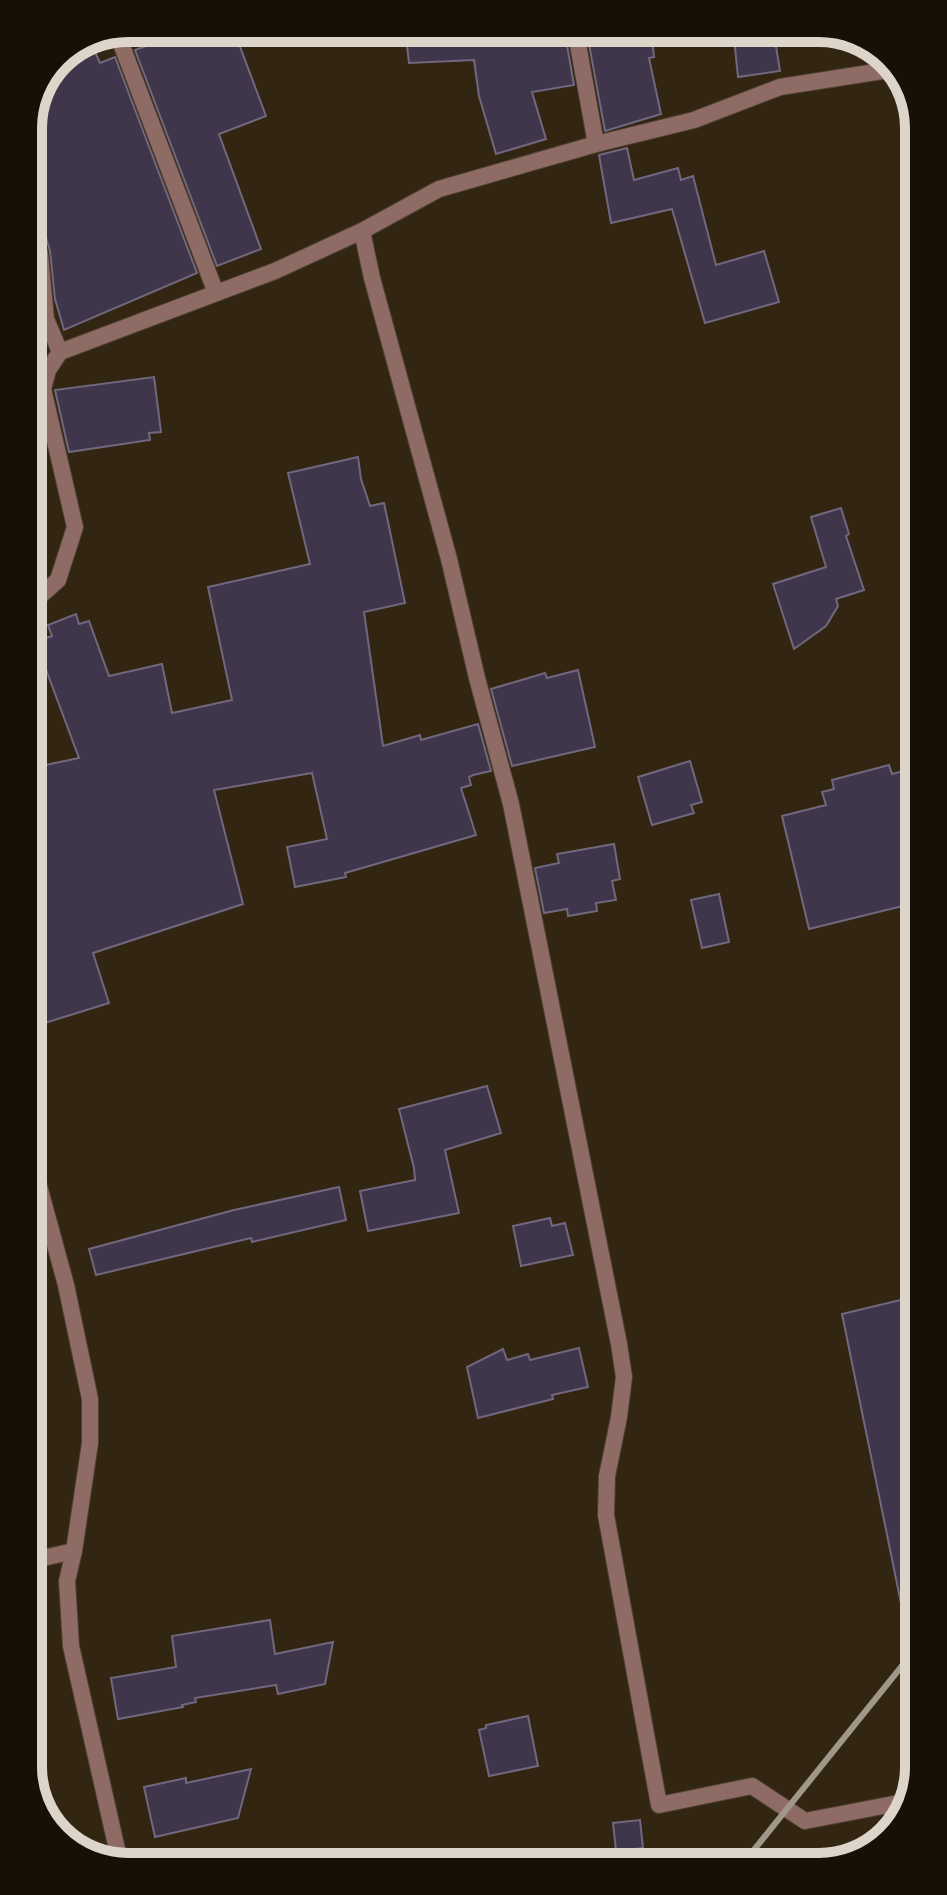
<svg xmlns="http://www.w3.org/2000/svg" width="947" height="1895" font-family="'Archivo Narrow',sans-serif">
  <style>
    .building { fill: #40364b; stroke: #71677e; stroke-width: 2 }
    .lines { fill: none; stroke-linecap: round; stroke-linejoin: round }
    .street-casing { stroke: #4e412f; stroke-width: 18 }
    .street { stroke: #8f6b66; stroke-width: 16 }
    .rail { stroke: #a19789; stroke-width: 6 }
    .rim { fill: none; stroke: #ded5ca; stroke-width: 10 }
  </style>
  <rect width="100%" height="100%" fill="#322512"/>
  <g class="building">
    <path d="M 194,28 L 233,28 L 266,116 L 219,134 L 261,249 L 217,266 L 135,50 Z"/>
    <path d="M 405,28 L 564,28 L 574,85 L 532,92 L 546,139 L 496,154 L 479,96 L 474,60 L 409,63 Z"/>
    <path d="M 586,28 L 651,28 L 654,57 L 649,58 L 661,114 L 605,131 Z"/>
    <path d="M 733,28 L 773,28 L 780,71 L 738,77 Z"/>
    <path d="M 95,52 L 100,63 L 115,57 L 197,273 L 64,330 L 55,299 L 50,251 L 39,215 L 36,210 L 29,208 L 28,122 L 53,68 Z"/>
    <path d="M 627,148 L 634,180 L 678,168 L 681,180 L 693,176 L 716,265 L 764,251 L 779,302 L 705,323 L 672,209 L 611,223 L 599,155 Z"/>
    <path d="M 154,377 L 161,432 L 149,433 L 150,440 L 69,452 L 55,390 Z"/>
    <path d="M 358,457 L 361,479 L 370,506 L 384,503 L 405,603 L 364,612 L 383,746 L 420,735 L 421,740 L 478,724 L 491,771 L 473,775 L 469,777 L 471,785 L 461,788 L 476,835 L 345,873 L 346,877 L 295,887 L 287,847 L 327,839 L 312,773 L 214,790 L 243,904 L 93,953 L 109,1003 L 32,1027 L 31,768 L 79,758 L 45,667 L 31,672 L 30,643 L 52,636 L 48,625 L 76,614 L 79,624 L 89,621 L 109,676 L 162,664 L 172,713 L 232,700 L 208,587 L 310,564 L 288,473 Z"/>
    <path d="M 841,508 L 849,534 L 846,536 L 864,590 L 836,599 L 838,606 L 826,626 L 794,649 L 773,584 L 826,567 L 811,517 Z"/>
    <path d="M 578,670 L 595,747 L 512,766 L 491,689 L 545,673 L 547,678 Z"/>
    <path d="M 690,761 L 702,802 L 691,805 L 694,813 L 652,825 L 638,777 Z"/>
    <path d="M 889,765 L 892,774 L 915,768 L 915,903 L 809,929 L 782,816 L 826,805 L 822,792 L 834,789 L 832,780 Z"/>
    <path d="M 614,844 L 620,879 L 612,881 L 616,900 L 596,903 L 597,911 L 568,916 L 567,909 L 544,913 L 535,868 L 559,863 L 557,854 Z"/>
    <path d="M 719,894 L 729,942 L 702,948 L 691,900 Z"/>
    <path d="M 487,1086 L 501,1133 L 445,1150 L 459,1213 L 368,1231 L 360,1191 L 415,1180 L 414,1168 L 399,1109 Z"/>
    <path d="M 339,1187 L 346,1220 L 252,1242 L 251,1238 L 96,1275 L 89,1249 L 234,1210 Z"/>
    <path d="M 550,1218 L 552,1226 L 565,1223 L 573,1255 L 521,1266 L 513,1226 Z"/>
    <path d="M 917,1296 L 918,1622 L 905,1623 L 842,1314 Z"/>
    <path d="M 579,1348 L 588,1387 L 552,1395 L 553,1399 L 478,1418 L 467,1367 L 503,1349 L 507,1360 L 528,1354 L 530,1360 Z"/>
    <path d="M 270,1620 L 275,1654 L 333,1642 L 325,1684 L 278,1694 L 276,1685 L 195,1698 L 196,1702 L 182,1705 L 183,1707 L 118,1719 L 111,1678 L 176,1667 L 172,1636 Z"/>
    <path d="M 528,1716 L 538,1766 L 489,1776 L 479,1730 L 486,1728 L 486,1725 Z"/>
    <path d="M 251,1769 L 238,1818 L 155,1837 L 144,1787 L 186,1778 L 186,1783 Z"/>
    <path d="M 640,1820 L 643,1848 L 616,1851 L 613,1823 Z"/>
  </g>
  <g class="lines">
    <g class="street-casing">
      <g id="street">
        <path d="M 575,28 L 596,144"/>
        <path d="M 117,33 L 216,293"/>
        <path d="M 29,219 L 40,254 L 46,319 L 60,352"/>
        <path d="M 362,231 L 372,278 L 449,559 L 477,678 L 511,804 L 619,1344 L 624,1377 L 619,1417 L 607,1476 L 606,1515 L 659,1805 L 752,1786 L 805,1821 L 909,1801"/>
        <path d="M 30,605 L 58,580 L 75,527 L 43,389 L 48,370 L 60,352 L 275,271 L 362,231 L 439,189 L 596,144 L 694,120 L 780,87 L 895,69"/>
        <path d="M 33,1164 L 66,1285 L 90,1399 L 90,1443 L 74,1551 L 67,1581 L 71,1646 L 121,1867"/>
        <path d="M 34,1560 L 74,1551"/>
      </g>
    </g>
    <use href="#street" class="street"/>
    <path class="rail" d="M 745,1861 L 918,1646"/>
  </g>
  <path d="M0 0H947V1895H0ZM128 42H819A86 86 0 0 1 905 128V1767A86 86 0 0 1 819 1853H128A86 86 0 0 1 42 1767V128A86 86 0 0 1 128 42Z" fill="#161007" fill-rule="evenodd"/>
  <path class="rim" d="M128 42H819A86 86 0 0 1 905 128V1767A86 86 0 0 1 819 1853H128A86 86 0 0 1 42 1767V128A86 86 0 0 1 128 42Z"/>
</svg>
